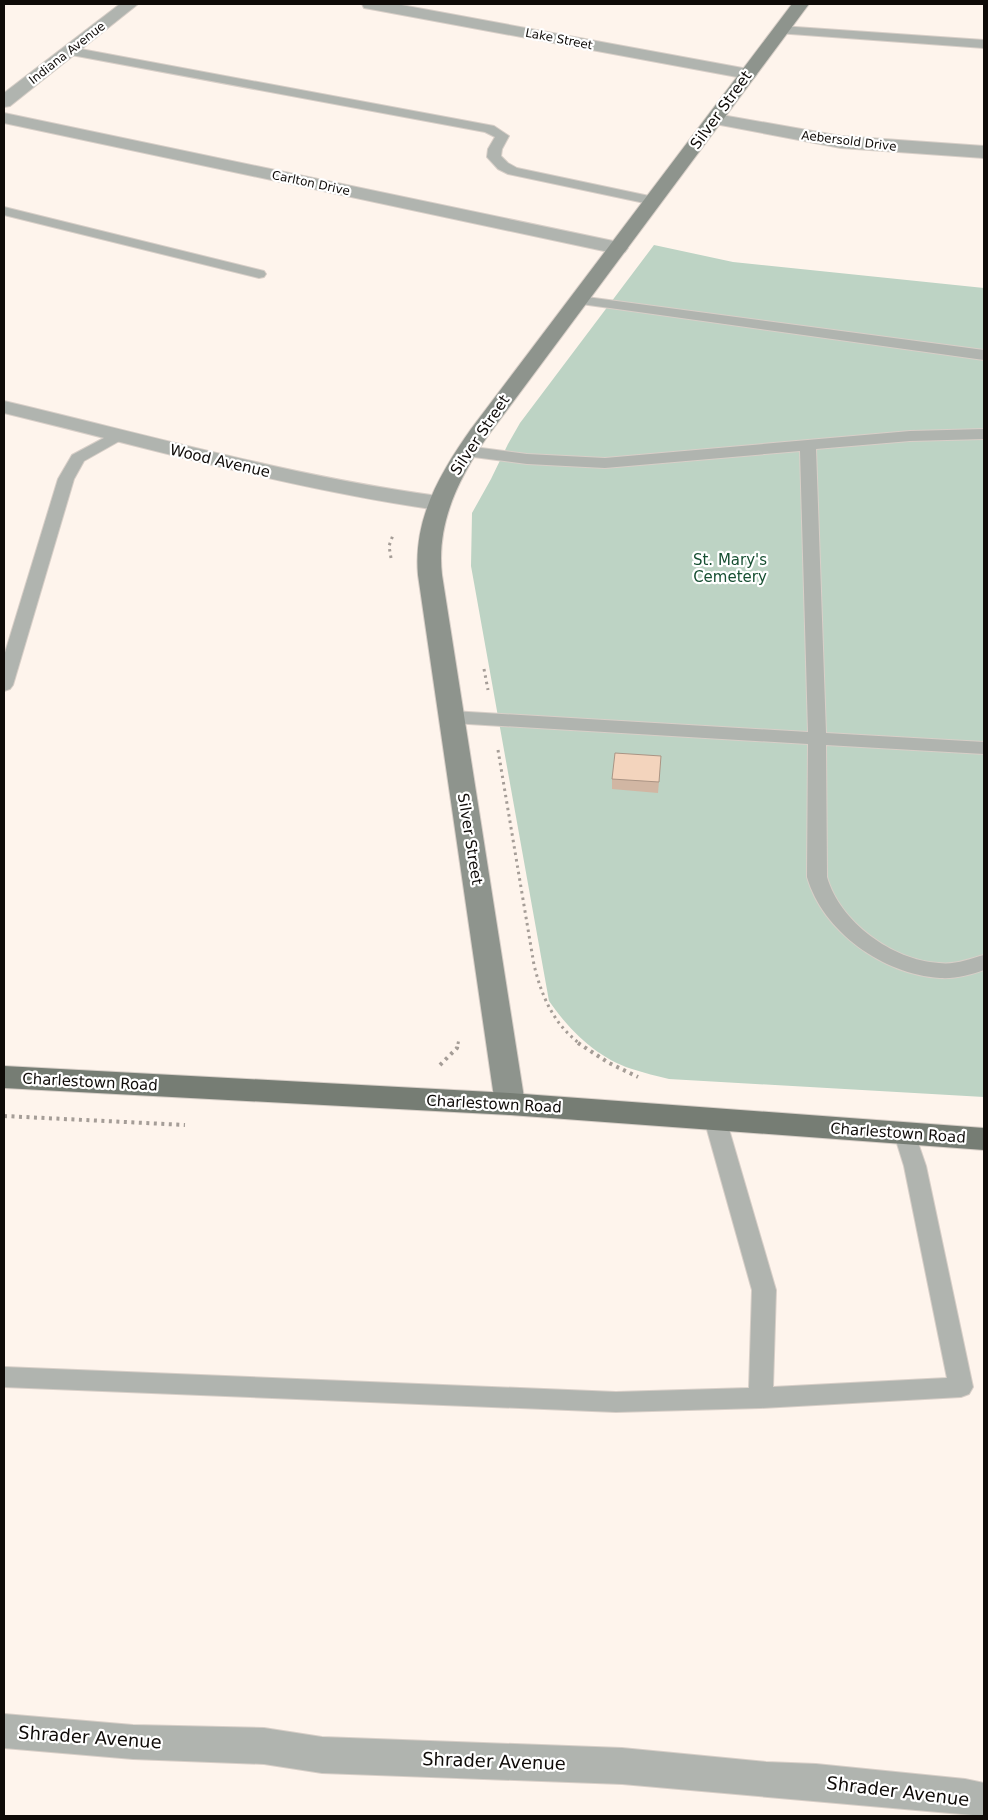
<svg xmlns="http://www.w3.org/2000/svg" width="988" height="1820" font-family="'DejaVu Sans',sans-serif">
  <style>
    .green { fill: #bdd3c4 }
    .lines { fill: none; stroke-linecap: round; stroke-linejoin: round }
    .lane-casing { stroke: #d8cfc8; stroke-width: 2 }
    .street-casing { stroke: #d8cfc8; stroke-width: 2 }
    .secondary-casing { stroke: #d8cfc8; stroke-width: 2 }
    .primary-casing { stroke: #d8cfc8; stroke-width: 2 }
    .path-far1 { stroke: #a59d97; stroke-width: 3; stroke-dasharray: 2.5 4; stroke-linecap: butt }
    .path { stroke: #a59d97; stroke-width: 4; stroke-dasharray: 3 4.5; stroke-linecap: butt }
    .lane { fill: #b0b4af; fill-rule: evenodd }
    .street { fill: #b0b4af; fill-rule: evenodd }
    .secondary { fill: #8e948d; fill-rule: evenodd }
    .primary { fill: #767d74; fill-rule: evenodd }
    .wall { fill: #d1b6a3 }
    .building { fill: #f3d4bd; stroke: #aa9484 }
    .labels { text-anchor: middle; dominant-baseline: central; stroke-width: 4.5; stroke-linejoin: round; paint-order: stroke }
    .far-street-label { font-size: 12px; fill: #0f0b08; stroke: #fff }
    .street-label { font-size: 15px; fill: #0f0b08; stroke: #fff }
    .park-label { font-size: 15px; fill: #174f32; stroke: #fff }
    .near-street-label { font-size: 18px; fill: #0f0b08; stroke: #fff }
  </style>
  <rect width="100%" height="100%" fill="#fef4ec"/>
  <path class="green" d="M 654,245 L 733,262 L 984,288 L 984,1097 L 669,1079 C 657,1076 644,1073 632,1069 C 597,1058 569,1030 549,1001 L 471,566 L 472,513 L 491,479 L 508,444 L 520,423 Z"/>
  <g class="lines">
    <g class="lane-casing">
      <g id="lane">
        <path d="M 781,26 L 984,40 L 984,48 L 777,33 L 775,30 L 777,27 Z"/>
        <path d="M 70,47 L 494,126 L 509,136 L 502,149 L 501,156 L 508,163 L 517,168 L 654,197 L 661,201 L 654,205 L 508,174 L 498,169 L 487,157 L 488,149 L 495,137 L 485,132 L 66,54 L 64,51 Z"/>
        <path d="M 4,207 L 264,271 L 266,274 L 264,277 L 259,278 L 4,215 Z"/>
        <path d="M 579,296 L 984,350 L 984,360 L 574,303 L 572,300 L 574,297 Z"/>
        <path d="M 984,429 L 984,439 L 910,441 L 816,449 L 826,733 L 984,742 L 984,754 L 826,745 L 827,877 C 840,922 892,960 939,963 C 955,965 969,959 984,955 L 984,970 C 970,975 955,979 940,978 C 883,974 823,932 807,877 L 808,744 L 452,723 L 446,721 L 443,717 L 446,713 L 452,711 L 808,732 L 800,451 L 605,468 L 527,464 L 466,456 L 460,454 L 458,451 L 460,448 L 466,446 L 527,454 L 605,458 L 910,431 Z"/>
        <path d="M 117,431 L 123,433 L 125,436 L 123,439 L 84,461 L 74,479 L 13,685 L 10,689 L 4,691 L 4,656 L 58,479 L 72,455 Z"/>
        <path d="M 715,1111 L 723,1113 L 726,1119 L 776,1290 L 773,1387 L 947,1378 L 904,1166 L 894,1134 L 897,1128 L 905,1126 L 913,1128 L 926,1166 L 973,1387 L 969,1394 L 961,1397 L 761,1408 L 616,1412 L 4,1387 L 4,1367 L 616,1392 L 749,1388 L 752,1290 L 704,1119 L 707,1113 Z"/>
      </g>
    </g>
    <g class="street-casing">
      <g id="street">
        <path d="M 120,4 L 138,4 L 10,106 L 4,107 L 4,93 Z"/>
        <path d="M 362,4 L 396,4 L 748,69 L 754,70 L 757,74 L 754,78 L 748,79 L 370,9 L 364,8 Z"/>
        <path d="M 4,113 L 618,242 L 625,244 L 628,248 L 625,252 L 618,254 L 4,123 Z"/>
        <path d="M 716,114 L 841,136 L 984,146 L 984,158 L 841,148 L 710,123 L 707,119 L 710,115 Z"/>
        <path d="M 4,401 C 148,435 291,476 438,496 L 446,498 L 449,503 L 446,508 L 438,510 C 291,489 148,448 4,413 Z"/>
        <path d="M 4,1714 L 133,1725 L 264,1728 L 322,1737 L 622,1748 L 766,1762 L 816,1764 L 965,1779 L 984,1783 L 984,1816 L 622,1784 L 322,1773 L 264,1764 L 133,1759 L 4,1748 Z"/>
      </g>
    </g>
    <g class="secondary-casing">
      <path id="secondary" d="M 792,4 L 809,4 L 487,437 C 459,478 436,523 442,575 L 525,1104 L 521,1112 L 510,1115 L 499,1112 L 495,1104 L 418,575 C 413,519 440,473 471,429 Z"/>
    </g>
    <g class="primary-casing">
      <path id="primary" d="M 4,1066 L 510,1093 L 984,1128 L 984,1150 L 510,1115 L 4,1088 Z"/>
    </g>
    <g class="path-far1">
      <path d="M 391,558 L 389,546 L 393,535"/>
      <path d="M 484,669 L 488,690"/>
      <path d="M 498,750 L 534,965 C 542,997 553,1023 580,1044"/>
      <path d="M 458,1044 L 459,1038"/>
    </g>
    <g class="path">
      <path d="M 578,1043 L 609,1063 L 638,1077"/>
      <path d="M 440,1065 L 457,1048 L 458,1043"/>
      <path d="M 4,1116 L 185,1125"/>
    </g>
    <use href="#lane" class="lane"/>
    <use href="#street" class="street"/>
    <use href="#secondary" class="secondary"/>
    <use href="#primary" class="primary"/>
  </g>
  <path class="wall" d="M 661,756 L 658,793 L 612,789 L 612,779 Z"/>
  <path class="building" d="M 615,753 L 661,756 L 659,782 L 612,779 Z"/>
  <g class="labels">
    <g class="far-street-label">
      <text transform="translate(559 39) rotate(11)">Lake Street</text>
      <text transform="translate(67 53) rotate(-38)">Indiana Avenue</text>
      <text transform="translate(849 141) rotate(7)">Aebersold Drive</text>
      <text transform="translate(311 183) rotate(12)">Carlton Drive</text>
    </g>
    <g class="street-label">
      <text transform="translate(721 110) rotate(-54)">Silver Street</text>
      <text transform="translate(480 435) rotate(-56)">Silver Street</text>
      <text transform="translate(220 461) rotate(13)">Wood Avenue</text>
      <text transform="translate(470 839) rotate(81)">Silver Street</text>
      <text transform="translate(90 1082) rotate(3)">Charlestown Road</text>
      <text transform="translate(494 1104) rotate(3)">Charlestown Road</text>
      <text transform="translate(898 1133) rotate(4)">Charlestown Road</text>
    </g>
    <g class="park-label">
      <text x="730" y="560">St. Mary's<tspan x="730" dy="17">Cemetery</tspan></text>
    </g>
    <g class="near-street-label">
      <text transform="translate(90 1737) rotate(4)">Shrader Avenue</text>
      <text transform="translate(494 1761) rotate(2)">Shrader Avenue</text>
      <text transform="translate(898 1791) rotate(7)">Shrader Avenue</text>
    </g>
  </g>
  <rect width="988" height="1820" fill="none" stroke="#0f0b08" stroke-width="10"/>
</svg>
